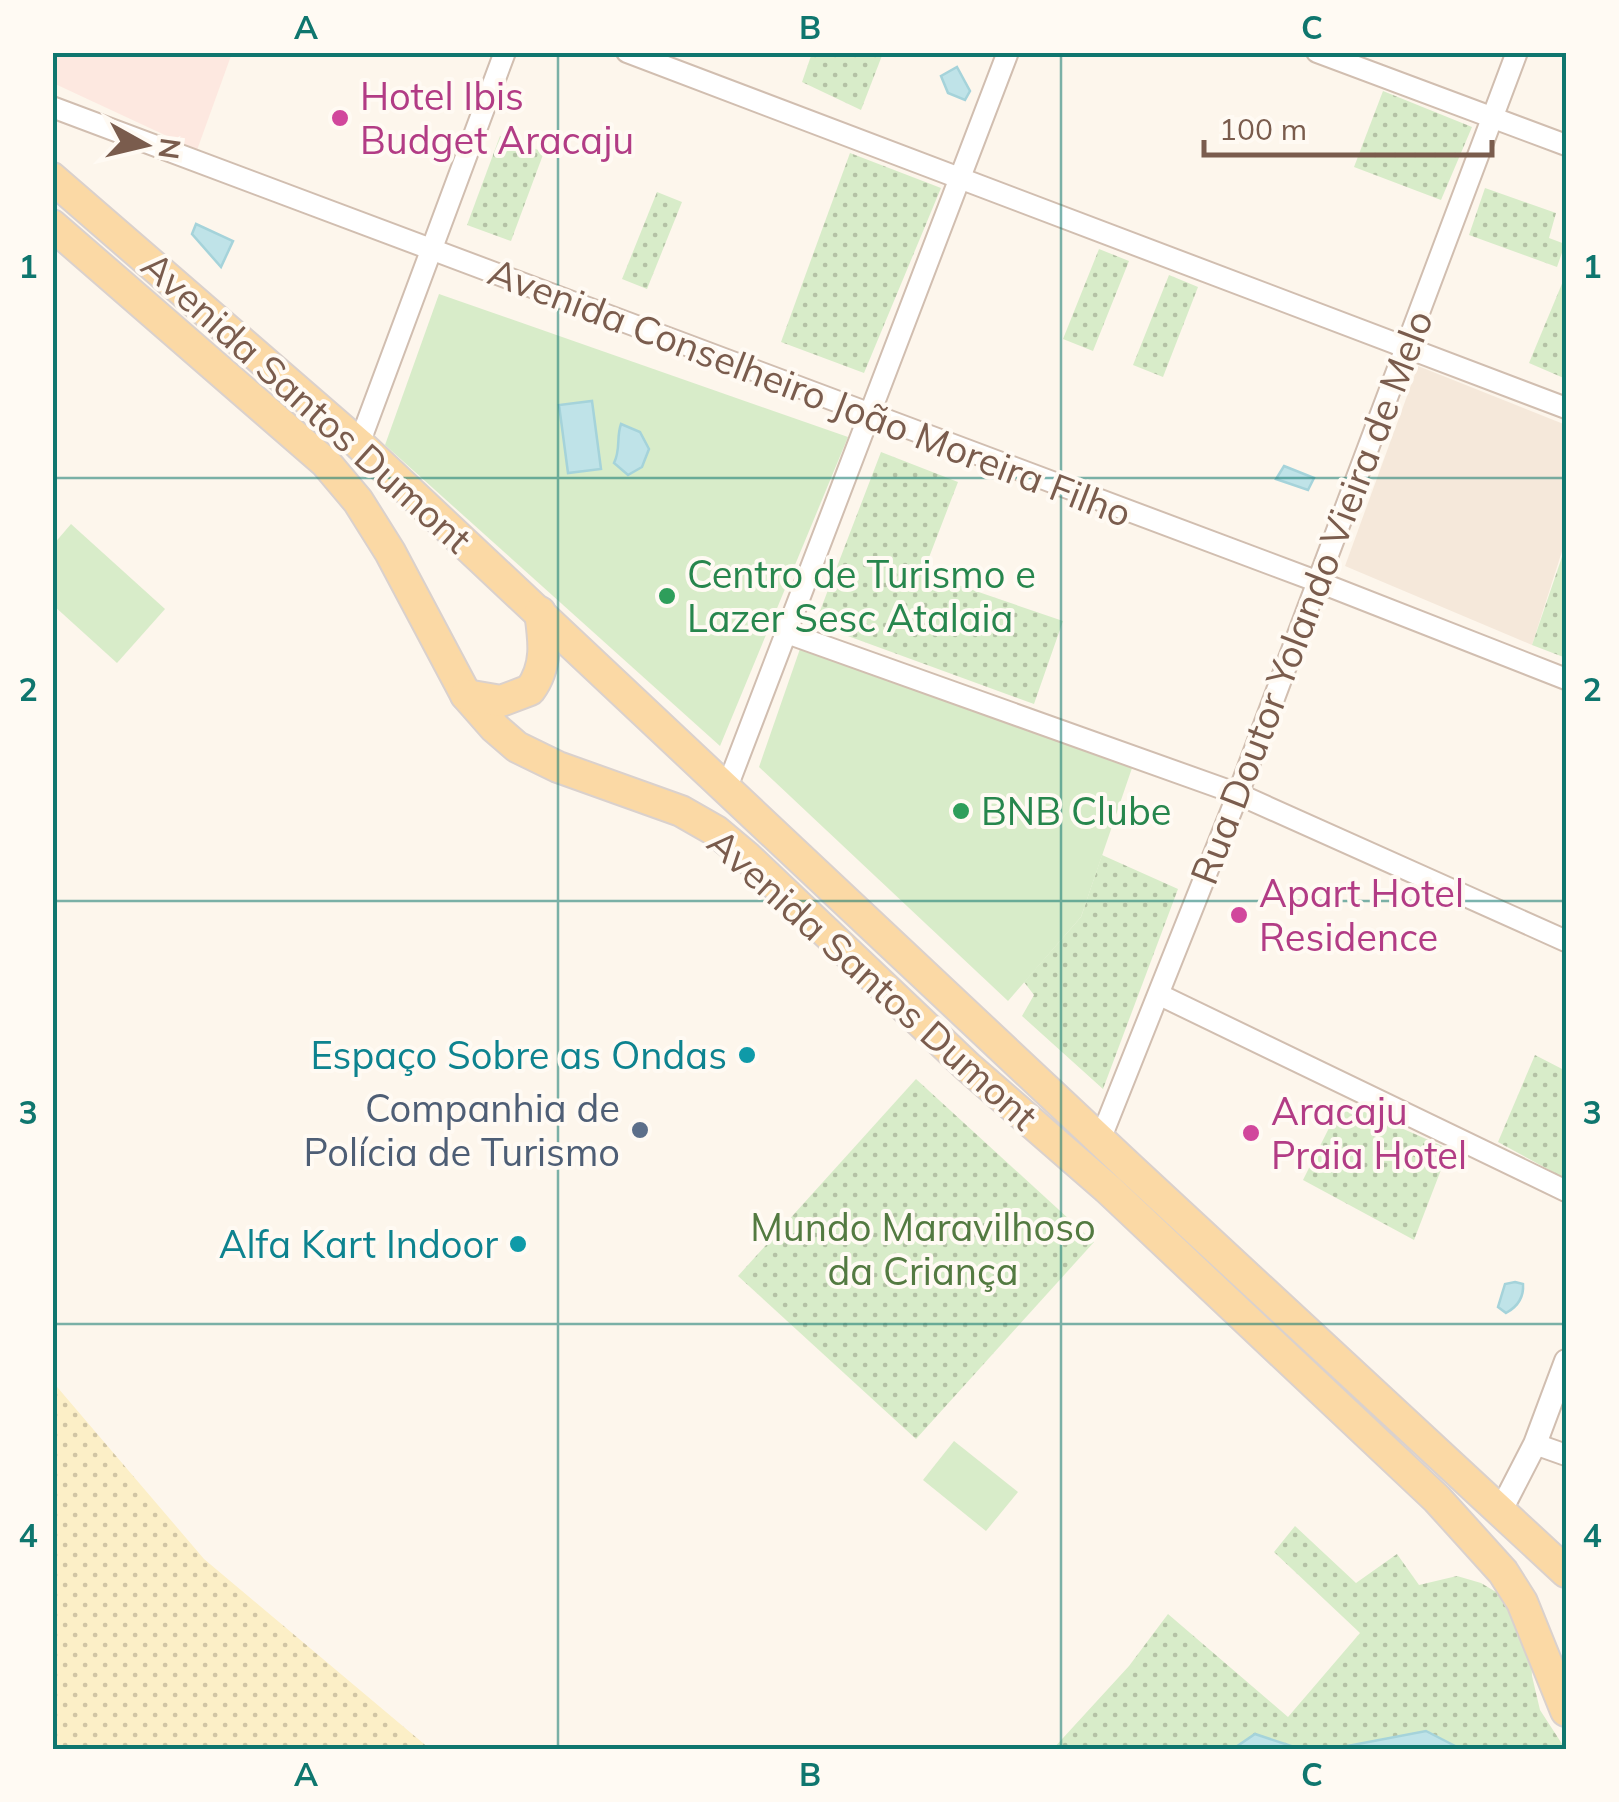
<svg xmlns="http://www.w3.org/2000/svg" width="1619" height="1802" font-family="Mulish,sans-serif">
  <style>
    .residential { fill: #f5e8da }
    .commercial { fill: #fde8e0 }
    .grass { fill: url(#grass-dots) }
    .sand { fill: url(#sand-dots) }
    .garden { fill: #d8ecc9 }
    .water { fill: #bfe3e8; stroke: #a5d3da; stroke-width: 2.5 }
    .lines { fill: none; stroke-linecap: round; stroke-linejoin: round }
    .minor-casing { stroke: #d1beb0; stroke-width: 24 }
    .tertiary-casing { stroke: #d1beb0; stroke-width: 26 }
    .primary-casing { stroke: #dad1cd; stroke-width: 34 }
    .minor { stroke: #fff; stroke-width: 20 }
    .tertiary { stroke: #fff; stroke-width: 22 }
    .primary { stroke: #fbd9a5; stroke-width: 30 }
    .grid { fill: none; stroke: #0f766e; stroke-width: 2.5; stroke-opacity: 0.55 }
    .hotel-dot { fill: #d1479c; stroke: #fffaf3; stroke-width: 4 }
    .leisure-dot { fill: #2e9e5b; stroke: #fffaf3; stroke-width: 4 }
    .culture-dot { fill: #0f9aa8; stroke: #fffaf3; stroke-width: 4 }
    .service-dot { fill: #5c6f8a; stroke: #fffaf3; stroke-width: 4 }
    .labels { text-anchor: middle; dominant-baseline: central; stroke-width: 8; stroke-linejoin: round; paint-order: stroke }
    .hotel-label { font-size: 38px; fill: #b23c85; stroke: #fffaf3; text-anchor: start }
    .street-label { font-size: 38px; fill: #7a5c4d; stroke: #fffaf3 }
    .leisure-label { font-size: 38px; fill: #27864d; stroke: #fffaf3; text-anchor: start }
    .culture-label { font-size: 38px; fill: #0d838f; stroke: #fffaf3; text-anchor: end }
    .service-label { font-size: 38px; fill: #4e5e75; stroke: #fffaf3; text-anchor: end }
    .park-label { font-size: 38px; fill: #537a41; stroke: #fffaf3 }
    .neatline { fill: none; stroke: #0f766e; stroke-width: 4 }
    .grid-label { font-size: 32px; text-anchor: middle; font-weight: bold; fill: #0f766e }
  </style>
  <defs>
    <pattern id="grass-dots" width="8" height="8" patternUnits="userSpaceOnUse" patternTransform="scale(2.5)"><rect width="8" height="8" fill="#d8ecc9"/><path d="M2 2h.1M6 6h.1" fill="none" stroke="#b4c2a5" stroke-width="1.8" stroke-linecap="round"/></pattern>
    <pattern id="sand-dots" width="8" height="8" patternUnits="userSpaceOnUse" patternTransform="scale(2.5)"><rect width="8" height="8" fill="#fcefc7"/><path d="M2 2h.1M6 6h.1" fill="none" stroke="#d1c5a4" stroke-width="1.8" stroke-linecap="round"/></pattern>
  </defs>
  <rect width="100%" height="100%" fill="#fdf6ec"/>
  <path class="residential" d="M 1418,366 L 1566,425 L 1566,539 L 1532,645 L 1345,566 Z"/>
  <path class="commercial" d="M 53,52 L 232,52 L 232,53 L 197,150 L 53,83 Z"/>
  <g class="grass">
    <path d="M 812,53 L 883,53 L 861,110 L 802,82 Z"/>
    <path d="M 1383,91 L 1472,127 L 1441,200 L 1354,167 Z"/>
    <path d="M 500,136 L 544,152 L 511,241 L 467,225 Z"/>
    <path d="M 850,153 L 941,188 L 864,373 L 781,342 Z"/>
    <path d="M 1485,188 L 1556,213 L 1549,238 L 1565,244 L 1557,267 L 1469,235 Z"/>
    <path d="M 657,192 L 682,202 L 647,289 L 622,279 Z"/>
    <path d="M 1099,249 L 1129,261 L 1093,351 L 1063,339 Z"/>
    <path d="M 1566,274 L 1566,379 L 1529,363 Z"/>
    <path d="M 1169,275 L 1198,287 L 1163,377 L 1133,365 Z"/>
    <path d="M 881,452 L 958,482 L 923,573 L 1063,621 L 1034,704 L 815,624 Z"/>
    <path d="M 1566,545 L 1566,658 L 1532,645 Z"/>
    <path d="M 1102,855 L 1178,889 L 1103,1089 L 1022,1016 L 1034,995 L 1024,982 L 1081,917 Z"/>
    <path d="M 1535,1055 L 1566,1071 L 1566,1179 L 1498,1142 Z"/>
    <path d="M 916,1079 L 1094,1242 L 916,1439 L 738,1276 Z"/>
    <path d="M 1342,1102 L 1449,1149 L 1414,1240 L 1303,1180 Z"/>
    <path d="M 1295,1526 L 1356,1583 L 1397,1554 L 1419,1585 L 1457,1576 L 1481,1583 L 1501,1595 L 1531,1657 L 1532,1676 L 1540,1710 L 1566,1750 L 1052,1750 L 1129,1666 L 1168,1614 L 1288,1717 L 1360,1633 L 1274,1552 Z"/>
  </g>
  <path class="sand" d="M 52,1381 L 204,1559 L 430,1749 L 53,1749 Z"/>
  <g class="garden">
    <path d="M 439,294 L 848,437 L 720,746 L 385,445 Z"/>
    <path d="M 71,524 L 165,609 L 117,663 L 53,605 L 53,545 Z"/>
    <path d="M 801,646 L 1132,768 L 1081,917 L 1008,1001 L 759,767 Z"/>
    <path d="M 954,1441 L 1018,1492 L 986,1531 L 923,1480 Z"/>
  </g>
  <g class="water">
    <path d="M 957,67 L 970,91 L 965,100 L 948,93 L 941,76 Z"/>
    <path d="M 196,224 L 233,241 L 221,267 L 192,234 Z"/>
    <path d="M 592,401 L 601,469 L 568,473 L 559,405 Z"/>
    <path d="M 621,424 L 640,432 L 649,449 L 642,467 L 628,475 L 614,463 C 621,449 616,438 621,424 Z"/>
    <path d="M 1284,466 L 1314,478 L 1308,490 L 1276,479 Z"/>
    <path d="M 1515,1282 L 1523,1284 C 1524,1297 1517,1307 1506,1313 L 1498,1307 L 1505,1284 Z"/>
    <path d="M 1426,1731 L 1461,1749 L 1233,1749 L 1255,1734 L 1294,1747 L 1337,1748 Z"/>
  </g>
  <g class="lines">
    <g class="minor-casing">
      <g id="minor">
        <path d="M 627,52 L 1566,408"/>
        <path d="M 1317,52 L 1566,145"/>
        <path d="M 52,107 L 1316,581 L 1566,679"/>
        <path d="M 359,444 L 505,52"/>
        <path d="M 787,633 L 1238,794 L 1566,941"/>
        <path d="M 726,790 L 1008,52"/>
        <path d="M 1160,995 L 1566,1191"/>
        <path d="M 1100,1140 L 1238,794 L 1517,52"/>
        <path d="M 1535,1444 L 1566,1455"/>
      </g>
    </g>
    <g class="tertiary-casing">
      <path id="tertiary" d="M 1500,1512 L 1535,1444 L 1566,1361"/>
    </g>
    <g class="primary-casing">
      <g id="primary">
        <path d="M 52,178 L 359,444 L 1131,1169 L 1566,1572"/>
        <path d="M 52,225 L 326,463 L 358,501 L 390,552 L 466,695 L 495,728 L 517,747 L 558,767 L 681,811 L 716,831 L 747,857 L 968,1067 L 1108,1189 L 1437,1499 L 1503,1572 L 1522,1602 L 1566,1711"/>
        <path d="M 466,695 L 501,701 L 530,690 C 548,666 544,640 540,612"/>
      </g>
    </g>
    <use href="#minor" class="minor"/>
    <use href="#tertiary" class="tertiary"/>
    <use href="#primary" class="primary"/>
  </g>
  <path class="grid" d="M 558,52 L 558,1750M 1061,52 L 1061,1750M 52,478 L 1566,478M 52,901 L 1566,901M 52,1324 L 1566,1324"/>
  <g class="hotel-dot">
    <circle cx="340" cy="118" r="10"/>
    <circle cx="1239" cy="915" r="10"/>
    <circle cx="1251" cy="1133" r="10"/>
  </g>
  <g class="leisure-dot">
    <circle cx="667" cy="596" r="10"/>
    <circle cx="961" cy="811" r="10"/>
  </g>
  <g class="culture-dot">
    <circle cx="747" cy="1055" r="10"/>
    <circle cx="518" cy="1244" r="10"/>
  </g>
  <circle class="service-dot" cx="640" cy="1130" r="10"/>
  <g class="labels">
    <g class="hotel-label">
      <text x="360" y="96">Hotel Ibis<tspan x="360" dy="44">Budget Aracaju</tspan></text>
      <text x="1259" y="893">Apart Hotel<tspan x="1259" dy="44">Residence</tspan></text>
      <text x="1271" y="1111">Aracaju<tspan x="1271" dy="44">Praia Hotel</tspan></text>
    </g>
    <g class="street-label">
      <text transform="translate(810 392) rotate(21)">Avenida Conselheiro João Moreira Filho</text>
      <text transform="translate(307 402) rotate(42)">Avenida Santos Dumont</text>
      <text transform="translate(1311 597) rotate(-69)">Rua Doutor Yolando Vieira de Melo</text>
      <text transform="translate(873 979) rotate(42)">Avenida Santos Dumont</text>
    </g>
    <g class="leisure-label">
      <text x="687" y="574">Centro de Turismo e<tspan x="687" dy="44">Lazer Sesc Atalaia</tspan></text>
      <text x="981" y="811">BNB Clube</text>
    </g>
    <g class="culture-label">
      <text x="727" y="1055">Espaço Sobre as Ondas</text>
      <text x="498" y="1244">Alfa Kart Indoor</text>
    </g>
    <g class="service-label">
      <text x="620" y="1108">Companhia de<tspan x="620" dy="44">Polícia de Turismo</tspan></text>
    </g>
    <g class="park-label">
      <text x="923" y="1227">Mundo Maravilhoso<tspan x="923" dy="44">da Criança</tspan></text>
    </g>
  </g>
  <rect width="1619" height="1802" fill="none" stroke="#fffaf3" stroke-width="110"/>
  <g transform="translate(145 145) rotate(98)" stroke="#fffaf3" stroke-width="8" paint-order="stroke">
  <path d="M0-8L18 38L0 25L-18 38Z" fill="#7a5c4d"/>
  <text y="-15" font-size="28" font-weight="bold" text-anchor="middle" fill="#7a5c4d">N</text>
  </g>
  <path d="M1204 140v15h288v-15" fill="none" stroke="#7a5c4d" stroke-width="5"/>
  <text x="1219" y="140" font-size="30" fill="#7a5c4d" stroke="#fffaf3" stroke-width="8" paint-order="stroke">100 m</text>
  <rect x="55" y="55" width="1509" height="1692" class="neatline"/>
  <g class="grid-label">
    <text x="306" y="39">A</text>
    <text x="810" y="39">B</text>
    <text x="1312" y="39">C</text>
    <text x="28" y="278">1</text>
    <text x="1592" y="278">1</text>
    <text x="28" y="701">2</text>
    <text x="1592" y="701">2</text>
    <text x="28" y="1124">3</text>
    <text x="1592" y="1124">3</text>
    <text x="28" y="1547">4</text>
    <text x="1592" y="1547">4</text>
    <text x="306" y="1786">A</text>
    <text x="810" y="1786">B</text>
    <text x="1312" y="1786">C</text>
  </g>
</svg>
